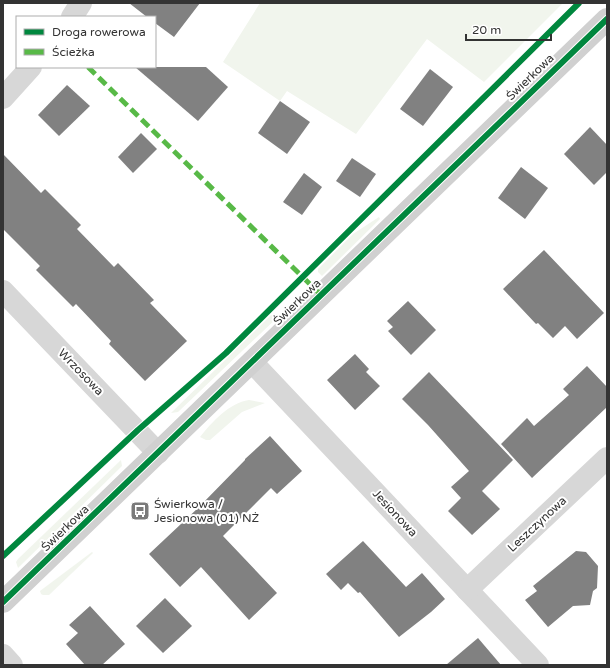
<svg xmlns="http://www.w3.org/2000/svg" width="610" height="668" font-family="'Varela Round',sans-serif">
  <style>
    .green { fill: #f1f5ed }
    .building { fill: #818181 }
    .lines { fill: none; stroke-linecap: round; stroke-linejoin: round }
    .street { stroke: #d7d7d7; stroke-width: 22 }
    .secondary { stroke: #d0d0d0; stroke-width: 22 }
    .quiet { stroke: #58b947; stroke-width: 5; stroke-dasharray: 10 5; stroke-linecap: butt }
    .cycleway-casing { stroke: #fff; stroke-width: 8 }
    .cycleway { stroke: #00873e; stroke-width: 6 }
    .labels { text-anchor: middle; dominant-baseline: central; stroke-width: 4; stroke-linejoin: round; paint-order: stroke }
    .street-label { font-size: 12px; fill: #333; stroke: #fff }
    .poi-label { font-size: 12px; fill: #333; stroke: #fff; text-anchor: start }
  </style>
  <rect width="100%" height="100%" fill="#fff"/>
  <g class="green">
    <path d="M 260,3 L 563,3 L 484,82 L 427,39 L 356,134 L 287,91 L 280,101 L 223,62 Z"/>
    <path d="M 379,217 L 380,219 L 322,276 L 318,272 L 318,269 L 353,234 Z"/>
    <path d="M 276,314 L 279,316 L 178,412 L 171,413 L 271,315 Z"/>
    <path d="M 249,400 L 265,403 L 242,412 L 210,440 L 206,440 L 200,437 C 212,422 229,403 249,400 Z"/>
    <path d="M 121,460 L 122,466 L 18,568 L 16,562 L 18,559 Z"/>
    <path d="M 92,552 L 93,553 L 49,595 L 43,595 L 41,594 L 40,591 Z"/>
  </g>
  <g class="building">
    <path d="M 129,3 L 200,3 L 174,37 L 155,23 L 155,17 L 147,17 Z"/>
    <path d="M 135,67 L 206,67 L 228,87 L 198,121 Z"/>
    <path d="M 430,69 L 453,87 L 423,126 L 400,109 Z"/>
    <path d="M 67,85 L 90,106 L 59,136 L 38,115 Z"/>
    <path d="M 280,101 L 310,122 L 287,154 L 258,133 Z"/>
    <path d="M 590,127 L 607,145 L 607,172 L 594,185 L 564,154 Z"/>
    <path d="M 141,133 L 157,149 L 133,173 L 118,157 Z"/>
    <path d="M 3,154 L 41,193 L 45,189 L 81,225 L 77,229 L 114,267 L 118,263 L 154,300 L 150,303 L 187,341 L 145,381 L 109,344 L 111,341 L 94,323 L 76,304 L 73,307 L 36,270 L 40,266 L 3,229 Z"/>
    <path d="M 352,158 L 376,174 L 360,197 L 336,181 Z"/>
    <path d="M 521,167 L 548,188 L 525,219 L 498,198 Z"/>
    <path d="M 304,173 L 322,187 L 302,215 L 283,202 Z"/>
    <path d="M 544,250 L 604,313 L 577,339 L 565,326 L 553,338 L 538,323 L 536,324 L 503,289 Z"/>
    <path d="M 408,301 L 436,330 L 411,355 L 388,331 L 393,327 L 387,321 Z"/>
    <path d="M 355,354 L 369,369 L 366,372 L 380,386 L 355,410 L 327,380 Z"/>
    <path d="M 587,366 L 607,387 L 607,407 L 532,478 L 501,444 L 527,418 L 534,426 L 569,395 L 563,389 Z"/>
    <path d="M 429,372 L 513,460 L 482,491 L 500,509 L 472,535 L 448,511 L 461,498 L 451,487 L 469,471 L 428,425 L 402,399 Z"/>
    <path d="M 270,436 L 302,471 L 277,494 L 271,488 L 223,536 L 277,593 L 249,620 L 201,567 L 180,587 L 149,554 L 198,508 L 245,460 L 245,459 Z"/>
    <path d="M 363,541 L 406,587 L 422,573 L 445,599 L 431,612 L 399,637 L 360,592 L 358,593 L 348,583 L 341,590 L 326,574 Z"/>
    <path d="M 576,551 L 586,552 L 598,566 L 597,588 L 593,591 L 590,605 L 573,606 L 548,627 L 525,600 L 537,591 L 533,586 Z"/>
    <path d="M 165,598 L 192,626 L 163,653 L 136,626 Z"/>
    <path d="M 90,606 L 125,644 L 102,665 L 85,665 L 66,644 L 78,633 L 69,625 Z"/>
    <path d="M 478,638 L 501,665 L 446,665 Z"/>
  </g>
  <g class="lines">
    <g class="street">
      <path d="M 72,17 L 81,3"/>
      <path d="M 3,98 L 31,67"/>
      <path d="M 3,291 L 158,453"/>
      <path d="M 252,362 L 538,665"/>
      <path d="M 467,590 L 607,458"/>
      <path d="M 3,655 L 12,665"/>
    </g>
    <path class="secondary" d="M 3,602 L 607,19"/>
    <path class="quiet" d="M 88,67 L 321,295"/>
    <g class="cycleway-casing">
      <g id="cycleway">
        <path d="M 3,556 L 138,430 L 226,353 L 579,3"/>
        <path d="M 3,602 L 607,19"/>
      </g>
    </g>
    <use href="#cycleway" class="cycleway"/>
  </g>
  <defs>
    <g id="bus-square" transform="scale(1)"><rect x="-9" y="-9" width="18" height="18" rx="4" fill="#7a7a7a" stroke="#fff"/><path d="M-5-6H5V4H4V6H2V4H-2V6H-4V4H-5ZM-3.5-4V0h7V-4ZM-3.5 1.2v1.5H-2V1.2ZM2 1.2v1.5H3.5V1.2Z" fill="#fff"/></g>
  </defs>
  <g fill-rule="evenodd">
    <use href="#bus-square" x="140" y="511"/>
  </g>
  <g class="labels">
    <g class="street-label">
      <text transform="translate(530 77) rotate(-44)">Świerkowa</text>
      <text transform="translate(297 302) rotate(-44)">Świerkowa</text>
      <text transform="translate(81 372) rotate(46)">Wrzosowa</text>
      <text transform="translate(395 513) rotate(47)">Jesionowa</text>
      <text transform="translate(537 524) rotate(-43)">Leszczynowa</text>
      <text transform="translate(65 528) rotate(-44)">Świerkowa</text>
    </g>
    <g class="poi-label">
      <text x="154" y="504">Świerkowa /<tspan x="154" dy="14">Jesionowa (01) NŻ</tspan></text>
    </g>
  </g>
  <rect width="610" height="668" fill="none" stroke="#333333" stroke-width="8"/>
  <rect x="16" y="16" width="140" height="52" fill="#ffffff" stroke="#adadad"/>
  <rect x="24" y="29" width="20" height="6" fill="#00873e" stroke="#adadad"/>
  <text x="52" y="36" font-size="12" fill="#333333">Droga rowerowa</text>
  <rect x="24" y="49" width="20" height="6" fill="#58b947" stroke="#adadad"/>
  <text x="52" y="56" font-size="12" fill="#333333">Ścieżka</text>
  <path d="M466 34v6h85v-6" fill="none" stroke="#333333" stroke-width="2"/>
  <text x="472" y="34" font-size="12" fill="#333333" stroke="#ffffff" stroke-width="3" paint-order="stroke">20 m</text>
</svg>
